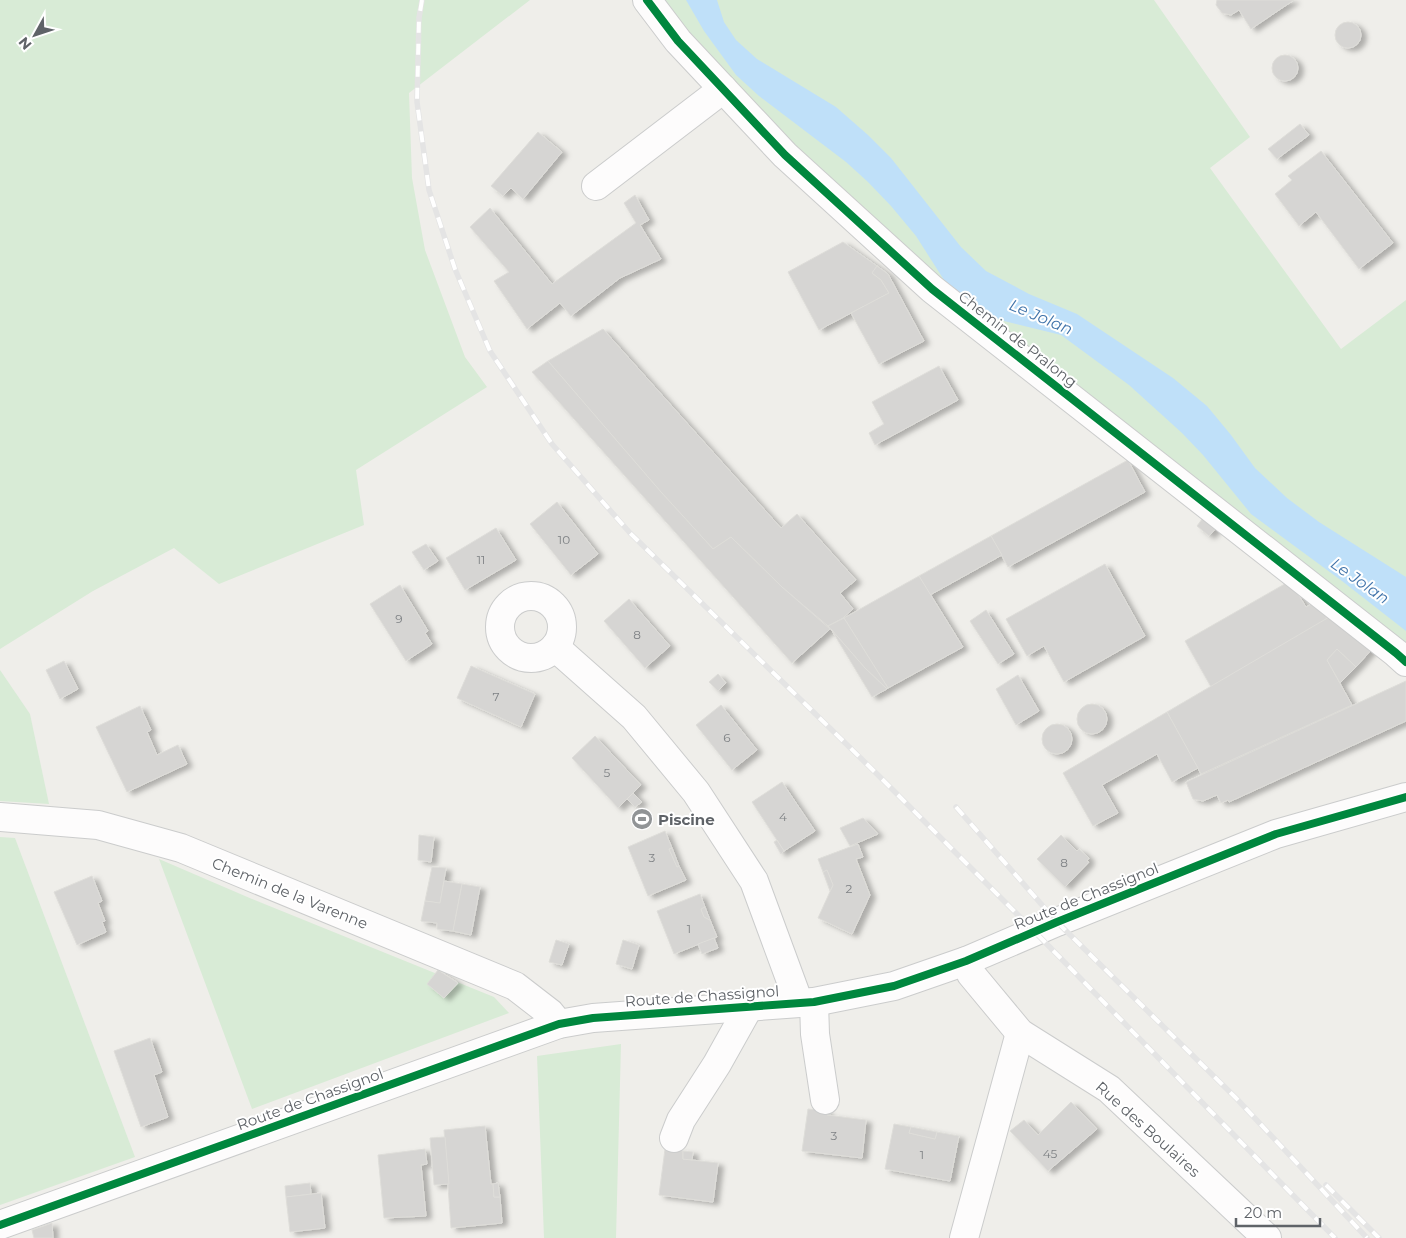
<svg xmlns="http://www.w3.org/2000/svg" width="1406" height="1238" font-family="Montserrat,sans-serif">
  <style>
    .green { fill: #d8ebd6 }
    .water { fill: #bfe0f9 }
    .building { fill: #d6d5d3; stroke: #deddd9; filter: url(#shadow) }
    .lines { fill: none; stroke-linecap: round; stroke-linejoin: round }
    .minor-casing { stroke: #cbcccc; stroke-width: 30 }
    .minor { stroke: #fdfcfc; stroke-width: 28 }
    .rail-casing { stroke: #e4e4e4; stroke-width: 5.5 }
    .rail { stroke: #fff; stroke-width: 4; stroke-dasharray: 11; stroke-linecap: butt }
    .cycleway-casing { stroke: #fff; stroke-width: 11 }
    .cycleway { stroke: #00873e; stroke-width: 8 }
    .labels { text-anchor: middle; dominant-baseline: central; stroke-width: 4; stroke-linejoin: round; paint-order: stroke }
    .number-label { font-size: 12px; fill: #7e8184 }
    .street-label { font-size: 15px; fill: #5f6368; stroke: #fff }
    .poi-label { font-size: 15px; font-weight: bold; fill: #5f6368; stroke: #fff; text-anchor: start }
    .water-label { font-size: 16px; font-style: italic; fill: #4174aa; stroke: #fff }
  </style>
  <defs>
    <filter id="shadow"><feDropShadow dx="5.5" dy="3" stdDeviation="2.5" flood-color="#0004"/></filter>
  </defs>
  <rect width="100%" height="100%" fill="#efeeea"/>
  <g class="green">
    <path d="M 0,0 L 530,0 L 409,93 L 412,178 L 425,250 L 465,357 L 487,387 L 356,470 L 364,525 L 219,584 L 174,548 L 93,591 L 0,649 Z"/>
    <path d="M 659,0 L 1154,0 L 1250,137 L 1210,168 L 1341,349 L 1406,300 L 1406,648 L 933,276 L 763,119 Z"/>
    <path d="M 0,670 L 30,714 L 49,804 L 0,801 Z"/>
    <path d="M 0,837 L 15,838 L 135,1157 L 0,1205 Z"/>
    <path d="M 159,859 L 252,899 L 494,997 L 509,1013 L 252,1109 Z"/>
    <path d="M 621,1044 L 616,1238 L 544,1238 L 537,1056 Z"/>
  </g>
  <path class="water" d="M 686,0 L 717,0 L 724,22 L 736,40 L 757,59 L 836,107 L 868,135 L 891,158 L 961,247 L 986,271 L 1029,294 L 1077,314 L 1173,378 L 1207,406 L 1231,435 L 1255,468 L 1287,498 L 1319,522 L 1406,577 L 1406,631 L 1342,581 L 1251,514 L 1203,455 L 1182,433 L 1129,385 L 1061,335 L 1004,321 L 979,312 L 951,291 L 916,236 L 891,206 L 868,182 L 846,162 L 759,96 L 736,75 L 704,31 Z"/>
  <g class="building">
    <path d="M 1217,0 L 1294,0 L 1251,29 L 1239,10 L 1231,15 L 1222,13 L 1216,5 Z"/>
    <circle cx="1348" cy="35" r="13"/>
    <circle cx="1285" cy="68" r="13"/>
    <path d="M 1300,124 L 1309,135 L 1277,159 L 1268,149 Z"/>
    <path d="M 538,132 L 562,152 L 523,199 L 511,188 L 503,196 L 491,186 Z"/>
    <path d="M 1321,151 L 1393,243 L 1359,269 L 1316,212 L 1299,226 L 1275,194 L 1292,180 L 1288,176 Z"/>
    <path d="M 635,195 L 649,220 L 640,225 L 661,259 L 620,278 L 571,316 L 560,303 L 527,329 L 494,281 L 509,272 L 470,227 L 490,208 L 552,284 L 636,223 L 624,203 Z"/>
    <path d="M 843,242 L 877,266 L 872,273 L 881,280 L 889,293 L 819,330 L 788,272 Z"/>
    <path d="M 877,266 L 888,274 L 924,341 L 879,364 L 851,313 L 889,293 L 881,280 L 872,273 Z"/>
    <path d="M 603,329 L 781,528 L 797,514 L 856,580 L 840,593 L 853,609 L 843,618 L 828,626 L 782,587 L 731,537 L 713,549 L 661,492 L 548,361 Z"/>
    <path d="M 548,361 L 661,492 L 713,549 L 731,537 L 782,587 L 830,629 L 792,663 L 532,372 Z"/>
    <path d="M 939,366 L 958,400 L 875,445 L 869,433 L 884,424 L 872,402 Z"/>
    <path d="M 1128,460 L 1145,492 L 1008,567 L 991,536 Z"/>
    <path d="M 557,502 L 598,554 L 571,575 L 530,524 Z"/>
    <path d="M 1205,515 L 1219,525 L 1209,536 L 1197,526 Z"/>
    <path d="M 496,528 L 516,560 L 465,590 L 446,558 Z"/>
    <path d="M 991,536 L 1002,555 L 930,595 L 919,576 Z"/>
    <path d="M 426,544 L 438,561 L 424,570 L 412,552 Z"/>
    <path d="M 1105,564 L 1145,636 L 1064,682 L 1044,646 L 1027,656 L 1006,619 Z"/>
    <path d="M 919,576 L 963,647 L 888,688 L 844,618 Z"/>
    <path d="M 1290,581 L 1306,607 L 1317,601 L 1327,619 L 1211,687 L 1185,641 Z"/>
    <path d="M 400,585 L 428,631 L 425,633 L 432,644 L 406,661 L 370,604 Z"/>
    <path d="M 629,599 L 670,646 L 645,668 L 604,621 Z"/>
    <path d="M 986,610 L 1014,654 L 998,664 L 970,621 Z"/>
    <path d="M 1336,613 L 1374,647 L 1356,667 L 1337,649 L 1327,660 L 1352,705 L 1201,774 L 1167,712 Z"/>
    <path d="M 844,618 L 888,688 L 887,689 L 865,668 L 828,626 Z"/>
    <path d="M 831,629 L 865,668 L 887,689 L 872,697 Z"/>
    <path d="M 1337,649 L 1356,667 L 1340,683 L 1327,660 Z"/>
    <path d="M 64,661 L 78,689 L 60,699 L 46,670 Z"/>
    <path d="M 471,666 L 535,694 L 521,727 L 457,698 Z"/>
    <path d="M 718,674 L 726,683 L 718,691 L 709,682 Z"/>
    <path d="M 1018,675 L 1039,711 L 1016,725 L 996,689 Z"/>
    <path d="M 1406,681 L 1406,721 L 1229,802 L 1228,800 L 1221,803 L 1217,795 L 1203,801 L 1193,799 L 1186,782 Z"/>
    <circle cx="1092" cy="719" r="15"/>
    <path d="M 721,705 L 757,750 L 732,770 L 696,725 Z"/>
    <path d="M 140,706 L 151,730 L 147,732 L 157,755 L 178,745 L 187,764 L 127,792 L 96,727 Z"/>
    <path d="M 1167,712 L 1198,768 L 1172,782 L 1157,754 L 1102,785 L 1118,813 L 1093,826 L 1063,773 Z"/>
    <circle cx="1057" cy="739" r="15"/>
    <path d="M 595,736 L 641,785 L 618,808 L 572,758 Z"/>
    <path d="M 782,782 L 815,831 L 784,851 L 752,802 Z"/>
    <path d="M 633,793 L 642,802 L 635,807 L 627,799 Z"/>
    <path d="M 863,818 L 878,834 L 850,846 L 840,828 Z"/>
    <path d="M 665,831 L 672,848 L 669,849 L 677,867 L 679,866 L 686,880 L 648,896 L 628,847 Z"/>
    <path d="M 419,835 L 434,837 L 431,862 L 418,860 Z"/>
    <path d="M 1061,835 L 1077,851 L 1079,849 L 1089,858 L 1087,861 L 1089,862 L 1065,887 L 1037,859 Z"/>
    <path d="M 777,840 L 784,851 L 781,854 L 774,842 Z"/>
    <path d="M 858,844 L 863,857 L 856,859 L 870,895 L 852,934 L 818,918 L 833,885 L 827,870 L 823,872 L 818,859 Z"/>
    <path d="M 672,848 L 679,866 L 677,867 L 669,849 Z"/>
    <path d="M 432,867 L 446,868 L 440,903 L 425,901 Z"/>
    <path d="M 827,870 L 833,885 L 830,891 L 823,872 Z"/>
    <path d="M 92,876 L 102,901 L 98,903 L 105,921 L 102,922 L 106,932 L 77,945 L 54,892 Z"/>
    <path d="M 444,881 L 462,884 L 453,931 L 437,929 L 437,923 L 421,921 L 425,901 L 440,903 Z"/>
    <path d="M 462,884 L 480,887 L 471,935 L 453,931 Z"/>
    <path d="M 700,894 L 705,907 L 701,909 L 704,917 L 710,920 L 717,937 L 674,954 L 657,911 Z"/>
    <path d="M 705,907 L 710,920 L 704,917 L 701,909 Z"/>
    <path d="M 714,938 L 718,948 L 702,954 L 698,944 Z"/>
    <path d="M 556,940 L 569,944 L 562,965 L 549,962 Z"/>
    <path d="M 623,940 L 639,945 L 632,969 L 616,964 Z"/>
    <path d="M 438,970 L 458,983 L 444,998 L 427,984 Z"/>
    <path d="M 150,1038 L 162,1072 L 154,1075 L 168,1117 L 141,1127 L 114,1051 Z"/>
    <path d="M 1071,1102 L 1097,1129 L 1048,1171 L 1010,1131 L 1024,1120 L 1038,1135 Z"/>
    <path d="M 808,1109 L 827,1111 L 827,1115 L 866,1120 L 862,1158 L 802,1151 Z"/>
    <path d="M 894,1124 L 911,1127 L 909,1133 L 935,1139 L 937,1132 L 959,1136 L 950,1181 L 885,1169 Z"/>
    <path d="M 485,1126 L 491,1184 L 493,1184 L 494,1197 L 500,1197 L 502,1223 L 451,1228 L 444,1130 Z"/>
    <path d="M 911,1127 L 937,1132 L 935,1139 L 909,1133 Z"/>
    <path d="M 445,1137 L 449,1184 L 434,1185 L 430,1138 Z"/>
    <path d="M 425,1149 L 427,1164 L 421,1165 L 426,1216 L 384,1218 L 378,1155 Z"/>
    <path d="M 665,1149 L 683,1151 L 683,1159 L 718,1163 L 713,1202 L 659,1195 Z"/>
    <path d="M 683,1151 L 693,1152 L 692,1160 L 683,1159 Z"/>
    <path d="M 310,1183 L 311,1194 L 286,1197 L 285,1186 Z"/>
    <path d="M 498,1183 L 500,1197 L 494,1197 L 493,1184 Z"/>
    <path d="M 321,1193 L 325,1228 L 290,1232 L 286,1197 Z"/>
    <path d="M 52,1223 L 53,1238 L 34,1238 L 32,1230 Z"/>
  </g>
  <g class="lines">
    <g class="minor-casing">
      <g id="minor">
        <path d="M 647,0 L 678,41 L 785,155 L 932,289 L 1396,653 L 1406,662"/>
        <path d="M 596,186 L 723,89"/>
        <circle cx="531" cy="627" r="31"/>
        <path d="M 555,647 L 634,717 L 696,792 L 754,881 L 799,1003"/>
        <path d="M 0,817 L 98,825 L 181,848 L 515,986 L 550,1013 L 559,1024"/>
        <path d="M 966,961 L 971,974 L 1020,1033 L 1109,1089 L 1267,1238"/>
        <path d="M 814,1002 L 815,1034 L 825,1100"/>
        <path d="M 674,1138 L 681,1120 L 717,1064 L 750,1005"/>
        <path d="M 0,1225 L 559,1024 L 593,1018 L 814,1002 L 894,986 L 966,961 L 1057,922 L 1276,834 L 1406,797"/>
        <path d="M 964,1238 L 1020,1033"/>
      </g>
    </g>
    <use href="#minor" class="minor"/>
    <g class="rail-casing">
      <g id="rail">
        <path d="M 422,0 L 419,18 L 417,102 L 429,190 L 455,269 L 490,351 L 552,444 L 630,533 L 878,775 L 1034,931 L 1335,1238"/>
        <path d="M 956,807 L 1057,922 L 1236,1098 L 1367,1238"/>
        <path d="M 1326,1185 L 1379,1238"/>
      </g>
    </g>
    <use href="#rail" class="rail"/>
    <g class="cycleway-casing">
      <g id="cycleway">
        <path d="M 647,0 L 678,41 L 785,155 L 932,289 L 1396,653 L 1406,662"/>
        <path d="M 0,1225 L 559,1024 L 593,1018 L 814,1002 L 894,986 L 966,961 L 1057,922 L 1276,834 L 1406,797"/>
      </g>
    </g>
    <use href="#cycleway" class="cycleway"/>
  </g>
  <defs>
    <g id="stadium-disc" transform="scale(1.125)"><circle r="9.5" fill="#919496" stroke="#fff"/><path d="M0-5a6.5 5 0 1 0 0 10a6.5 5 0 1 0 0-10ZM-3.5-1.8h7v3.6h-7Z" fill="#fff"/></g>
  </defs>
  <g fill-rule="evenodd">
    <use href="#stadium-disc" x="642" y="819"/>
  </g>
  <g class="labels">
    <g class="number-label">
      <text x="564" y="539">10</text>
      <text x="481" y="559">11</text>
      <text x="399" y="618">9</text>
      <text x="637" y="634">8</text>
      <text x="496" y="696">7</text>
      <text x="727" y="737">6</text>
      <text x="607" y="772">5</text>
      <text x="783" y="816">4</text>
      <text x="652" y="857">3</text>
      <text x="1064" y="862">8</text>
      <text x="849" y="888">2</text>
      <text x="689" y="928">1</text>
      <text x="834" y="1135">3</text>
      <text x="1050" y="1153">45</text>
      <text x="922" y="1154">1</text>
    </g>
    <g class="street-label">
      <text transform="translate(1018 339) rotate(38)">Chemin de Pralong</text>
      <text transform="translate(290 893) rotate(22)">Chemin de la Varenne</text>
      <text transform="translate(1086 896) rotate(-22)">Route de Chassignol</text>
      <text transform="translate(702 996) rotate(-4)">Route de Chassignol</text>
      <text transform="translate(310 1099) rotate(-20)">Route de Chassignol</text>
      <text transform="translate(1148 1129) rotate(42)">Rue des Boulaires</text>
    </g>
    <g class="poi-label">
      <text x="658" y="819">Piscine</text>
    </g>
    <g class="water-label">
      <text transform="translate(1041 317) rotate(23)">Le Jolan</text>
      <text transform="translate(1360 581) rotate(35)">Le Jolan</text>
    </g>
  </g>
  <g transform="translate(35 35) rotate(230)" stroke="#ffffff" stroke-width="4" paint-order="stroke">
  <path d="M0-4L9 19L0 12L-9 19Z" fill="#5f6368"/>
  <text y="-8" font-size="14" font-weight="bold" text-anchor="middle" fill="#5f6368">N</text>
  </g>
  <path d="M1236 1218v8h84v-8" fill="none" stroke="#5f6368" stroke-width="2.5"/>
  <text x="1244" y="1218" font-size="15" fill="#5f6368" stroke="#ffffff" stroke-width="4" paint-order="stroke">20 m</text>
</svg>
